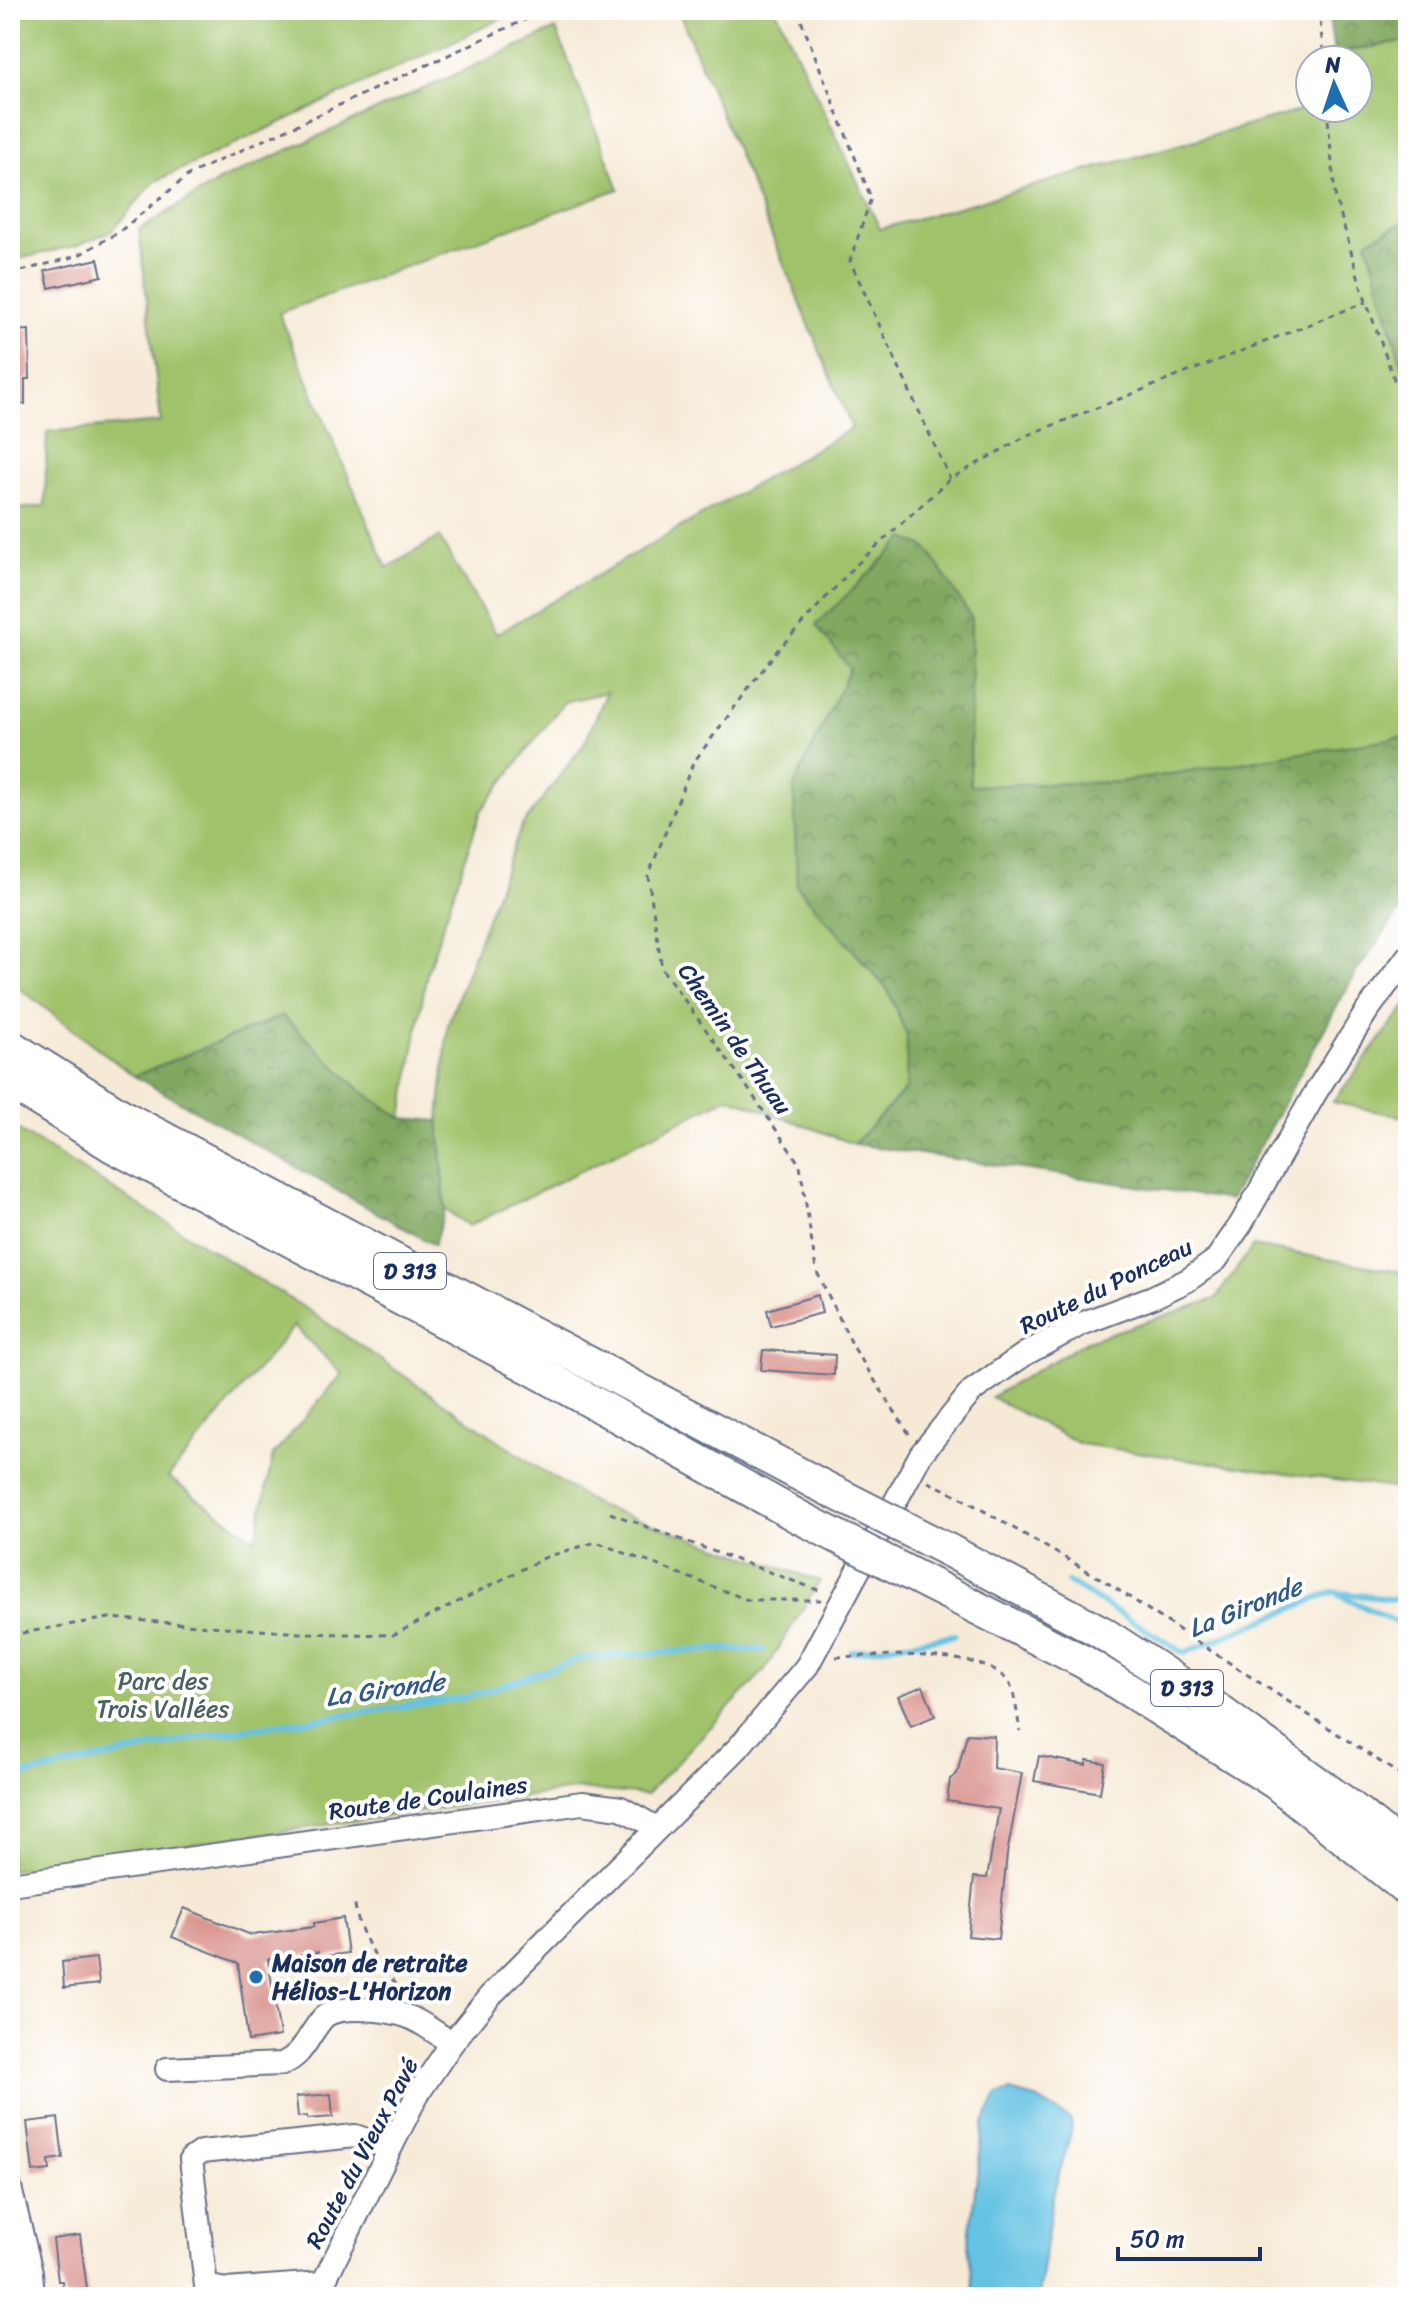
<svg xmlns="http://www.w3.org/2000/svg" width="1418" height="2307" font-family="Sriracha,sans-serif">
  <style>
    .green { fill: #a0c26b; stroke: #5e7864; stroke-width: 2; fill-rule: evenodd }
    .forest { fill: url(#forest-crowns); stroke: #4e6c5e; stroke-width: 2 }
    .water { fill: #65c2e3; stroke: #4078a0; stroke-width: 2 }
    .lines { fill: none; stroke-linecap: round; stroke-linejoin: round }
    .stream { stroke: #65c2e3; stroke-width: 6 }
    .building { fill: #db9792 }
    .minor-casing { stroke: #687088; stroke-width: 26 }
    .highway-casing { stroke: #687088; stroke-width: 36 }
    .path { stroke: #687088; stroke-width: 3; stroke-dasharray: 6 6; stroke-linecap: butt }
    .minor { stroke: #fff; stroke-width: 22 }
    .highway { stroke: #fff; stroke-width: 32 }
    .highway-bridge-casing { stroke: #687088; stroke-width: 36; stroke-linecap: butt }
    .highway-bridge { stroke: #fff; stroke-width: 32 }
    .poi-dot { fill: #1f6fb2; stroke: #fff; stroke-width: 3 }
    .labels { text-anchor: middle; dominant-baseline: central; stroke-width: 8; stroke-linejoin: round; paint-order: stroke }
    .shield { fill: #fff; stroke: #5f6d8e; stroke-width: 2 }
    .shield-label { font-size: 22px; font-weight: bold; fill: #1b2f5e }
    .street-label { font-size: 24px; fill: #1b2f5e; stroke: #fff }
    .park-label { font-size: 24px; fill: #4a6263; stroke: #fff }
    .poi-label { font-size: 24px; font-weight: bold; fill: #1b2f5e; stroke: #fff; text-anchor: start }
    .water-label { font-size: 26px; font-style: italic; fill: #315b86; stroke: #fff }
  </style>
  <defs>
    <pattern id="forest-crowns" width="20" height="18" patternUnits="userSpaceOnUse" patternTransform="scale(2)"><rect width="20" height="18" fill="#80a85f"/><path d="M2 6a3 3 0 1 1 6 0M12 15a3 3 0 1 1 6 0" fill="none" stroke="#688952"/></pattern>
  </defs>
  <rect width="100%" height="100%" fill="#fff"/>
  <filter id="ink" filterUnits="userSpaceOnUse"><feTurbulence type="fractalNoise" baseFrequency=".0125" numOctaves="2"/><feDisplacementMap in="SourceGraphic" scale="16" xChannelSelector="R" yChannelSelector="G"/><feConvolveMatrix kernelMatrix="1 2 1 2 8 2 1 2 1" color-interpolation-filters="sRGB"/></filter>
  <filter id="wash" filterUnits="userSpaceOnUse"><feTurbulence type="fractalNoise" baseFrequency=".006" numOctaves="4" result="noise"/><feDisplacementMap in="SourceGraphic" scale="32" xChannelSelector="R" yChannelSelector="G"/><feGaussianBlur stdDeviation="1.8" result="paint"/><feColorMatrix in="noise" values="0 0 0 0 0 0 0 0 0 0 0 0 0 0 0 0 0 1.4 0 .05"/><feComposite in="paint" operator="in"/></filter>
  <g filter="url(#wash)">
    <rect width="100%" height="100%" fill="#f6ead6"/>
    <g class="green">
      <path d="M 10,10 L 520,10 L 154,182 L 112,231 L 78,245 L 10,261 Z"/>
      <path d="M 678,10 L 776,10 L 880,229 L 1306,109 L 1358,108 L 1358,60 L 1335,60 L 1334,53 L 1408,41 L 1408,220 L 1367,241 L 1408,388 L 1408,736 L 1121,782 L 970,786 L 971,617 L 850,669 L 794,787 L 797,886 L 888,990 L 907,1036 L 906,1089 L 854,1144 L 729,1097 L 469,1226 L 445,1209 L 439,1121 L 448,1024 L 521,827 L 584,744 L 607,692 L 564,702 L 481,811 L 427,973 L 402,1118 L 360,1090 L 282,1016 L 134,1076 L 10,981 L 10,510 L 45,506 L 47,432 L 161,422 L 139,230 L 219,181 L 556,29 L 619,189 L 279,313 L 387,568 L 439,537 L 496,634 L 852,428 Z"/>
      <path d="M 1408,1003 L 1408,1118 L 1333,1102 Z"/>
      <path d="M 10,1125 L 308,1310 L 543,1471 L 598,1506 L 820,1581 L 764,1671 L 646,1795 L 580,1789 L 10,1870 ZM 294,1326 L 342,1374 L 273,1455 L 256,1540 L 168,1477 Z"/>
      <path d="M 1253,1246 L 1408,1273 L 1408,1530 L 1406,1530 L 1406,1490 L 1080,1444 L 991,1397 L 1087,1341 L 1215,1299 Z"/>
    </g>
    <g class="forest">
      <path d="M 1328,10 L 1408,10 L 1408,41 L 1334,53 Z"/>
      <path d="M 1408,220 L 1408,388 L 1367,241 Z"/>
      <path d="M 905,538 L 927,548 L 971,617 L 970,786 L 1121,782 L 1408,736 L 1408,900 L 1356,972 L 1230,1200 L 854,1144 L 906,1089 L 907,1036 L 888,990 L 797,886 L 794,786 L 850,669 L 816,625 Z"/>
      <path d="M 283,1016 L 360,1090 L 401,1118 L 439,1121 L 445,1209 L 434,1245 L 134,1076 Z"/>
    </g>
    <path class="water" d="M 1010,2091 L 1035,2098 L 1071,2120 L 1072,2129 L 1053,2195 L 1038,2297 L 975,2297 L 968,2245 L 984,2122 L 997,2095 Z"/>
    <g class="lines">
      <g class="stream">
        <path d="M 1068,1582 L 1184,1653 L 1332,1592 L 1408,1601"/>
        <path d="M 1339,1595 L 1408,1628"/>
        <path d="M 852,1652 L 955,1635"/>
        <path d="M 10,1778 L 215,1734 L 468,1697 L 582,1658 L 715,1649 L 764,1650"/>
      </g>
    </g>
    <g id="blocks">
      <g class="building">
        <path d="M 98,259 L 102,276 L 49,288 L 45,271 Z"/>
        <path d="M 29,330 L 30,379 L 25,379 L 25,404 L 10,405 L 10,331 Z"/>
        <path d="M 818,1295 L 822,1313 L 771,1326 L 767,1310 Z"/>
        <path d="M 763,1350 L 835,1355 L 834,1375 L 761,1370 Z"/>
        <path d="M 923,1686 L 935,1716 L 911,1726 L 898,1696 Z"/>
        <path d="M 967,1734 L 994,1736 L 993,1768 L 1022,1773 L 1007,1854 L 998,1939 L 968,1936 L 974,1877 L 987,1878 L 999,1809 L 947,1801 L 950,1779 L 957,1774 Z"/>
        <path d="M 1039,1756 L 1086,1765 L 1087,1760 L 1105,1763 L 1100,1793 L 1034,1781 Z"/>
        <path d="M 184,1908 L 251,1935 L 314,1927 L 314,1923 L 343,1918 L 348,1953 L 319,1957 L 318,1952 L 268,1959 L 280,2036 L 248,2041 L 238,1963 L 172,1937 Z"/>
        <path d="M 96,1958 L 99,1984 L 64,1988 L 62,1962 Z"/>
        <path d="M 331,2094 L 333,2117 L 307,2119 L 307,2116 L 298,2117 L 296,2097 Z"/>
        <path d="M 58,2118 L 63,2158 L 49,2160 L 50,2170 L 33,2172 L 27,2122 Z"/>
        <path d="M 80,2235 L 88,2297 L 64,2297 L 62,2281 L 58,2281 L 53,2239 Z"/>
      </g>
    </g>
  </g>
  <g filter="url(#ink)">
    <use href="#blocks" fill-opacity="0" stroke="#687088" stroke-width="2"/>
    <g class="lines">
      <g class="minor-casing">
        <g id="minor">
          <path d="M 10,1884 L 582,1803 L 621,1808 L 657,1828"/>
          <path d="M 167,2069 L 282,2064 C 305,2054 307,2036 323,2018 C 338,2003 390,2010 409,2017 C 424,2023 438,2035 452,2043"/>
          <path d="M 10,2188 L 31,2272 L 33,2297"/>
          <path d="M 322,2283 L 226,2290 L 206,2286 L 191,2159 L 201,2152 L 355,2136 L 390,2148"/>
          <path d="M 316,2297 L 417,2095 L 452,2043 L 490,1996 L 738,1748 L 807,1666 L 921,1454 L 972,1391 L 1025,1354 L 1081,1324 L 1153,1297 L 1188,1280 L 1216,1260 L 1241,1224 L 1314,1095 L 1367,1011 L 1408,956"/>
        </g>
      </g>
      <g class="highway-casing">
        <g id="highway">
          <path d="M 10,1046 L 127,1119 L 816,1483"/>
          <path d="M 10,1082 L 111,1145 L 533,1369 L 799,1517"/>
          <path d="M 948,1550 L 1101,1632 L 1196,1694 L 1353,1809 L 1408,1853"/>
          <path d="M 932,1585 L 1084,1662 L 1276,1783 L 1408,1890"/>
        </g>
      </g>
      <g class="path">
        <path d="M 797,10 L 871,198 L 850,261 L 950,479"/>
        <path d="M 1319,10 L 1324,60"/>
        <path d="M 1327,108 L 1335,195 L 1362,290 L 1408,418"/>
        <path d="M 10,274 L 77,256 L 119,232 L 190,174 L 546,10"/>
        <path d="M 909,1434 L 854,1348 L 816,1270 L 800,1165 L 743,1081 L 662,969 L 648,876 L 693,763 L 776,652 L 855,566 L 950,479 L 1028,435 L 1366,302"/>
        <path d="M 928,1482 L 953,1493 L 1103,1580 L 1408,1780"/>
        <path d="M 610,1513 L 823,1592"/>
        <path d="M 10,1635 L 109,1618 L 299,1633 L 393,1635 L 546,1557 L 596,1542 L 748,1600 L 821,1600"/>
        <path d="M 836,1657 C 875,1656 985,1647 1009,1683 C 1015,1692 1018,1720 1020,1731"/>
        <path d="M 355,1905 C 360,1940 381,1964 402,1992"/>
      </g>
      <use href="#minor" class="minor"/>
      <use href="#highway" class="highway"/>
      <g class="highway-bridge-casing">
        <g id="highway-bridge">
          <path d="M 816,1483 L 948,1550"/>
          <path d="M 799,1517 L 932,1585"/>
        </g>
      </g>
      <use href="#highway-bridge" class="highway-bridge"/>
    </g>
  </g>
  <circle class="poi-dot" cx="256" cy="1977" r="8"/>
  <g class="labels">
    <g class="shield">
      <rect x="374" y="1253" width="72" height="36" rx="6"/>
      <rect x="1151" y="1670" width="72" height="36" rx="6"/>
    </g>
    <g class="shield-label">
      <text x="410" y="1271">D 313</text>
      <text x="1187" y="1688">D 313</text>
    </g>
    <g class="street-label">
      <text transform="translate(735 1039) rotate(55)">Chemin de Thuau</text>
      <text transform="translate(1106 1286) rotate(-26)">Route du Ponceau</text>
      <text transform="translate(428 1798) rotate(-8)">Route de Coulaines</text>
      <text transform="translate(362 2153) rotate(-62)">Route du Vieux Pavé</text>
    </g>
    <g class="park-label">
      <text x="163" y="1681">Parc des<tspan x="163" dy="28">Trois Vallées</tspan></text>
    </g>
    <g class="poi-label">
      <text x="272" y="1963">Maison de retraite<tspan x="272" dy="28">Hélios-L'Horizon</tspan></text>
    </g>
    <g class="water-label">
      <text transform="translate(1245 1607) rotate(-22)">La Gironde</text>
      <text transform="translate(385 1689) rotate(-8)">La Gironde</text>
    </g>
  </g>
  <rect width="1418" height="2307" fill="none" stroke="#fff" stroke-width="40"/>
  <g transform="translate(1334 84) rotate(357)"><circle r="38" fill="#ffffff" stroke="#a4acbf" stroke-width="2"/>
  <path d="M0-6L14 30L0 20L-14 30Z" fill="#1f6fb2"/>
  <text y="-12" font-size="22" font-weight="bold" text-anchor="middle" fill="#1b2f5e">N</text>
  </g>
  <path d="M1118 2247v12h142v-12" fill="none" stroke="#1b2f5e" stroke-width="4"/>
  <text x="1130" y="2247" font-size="24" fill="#1b2f5e" stroke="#ffffff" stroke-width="6" paint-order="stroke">50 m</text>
</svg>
